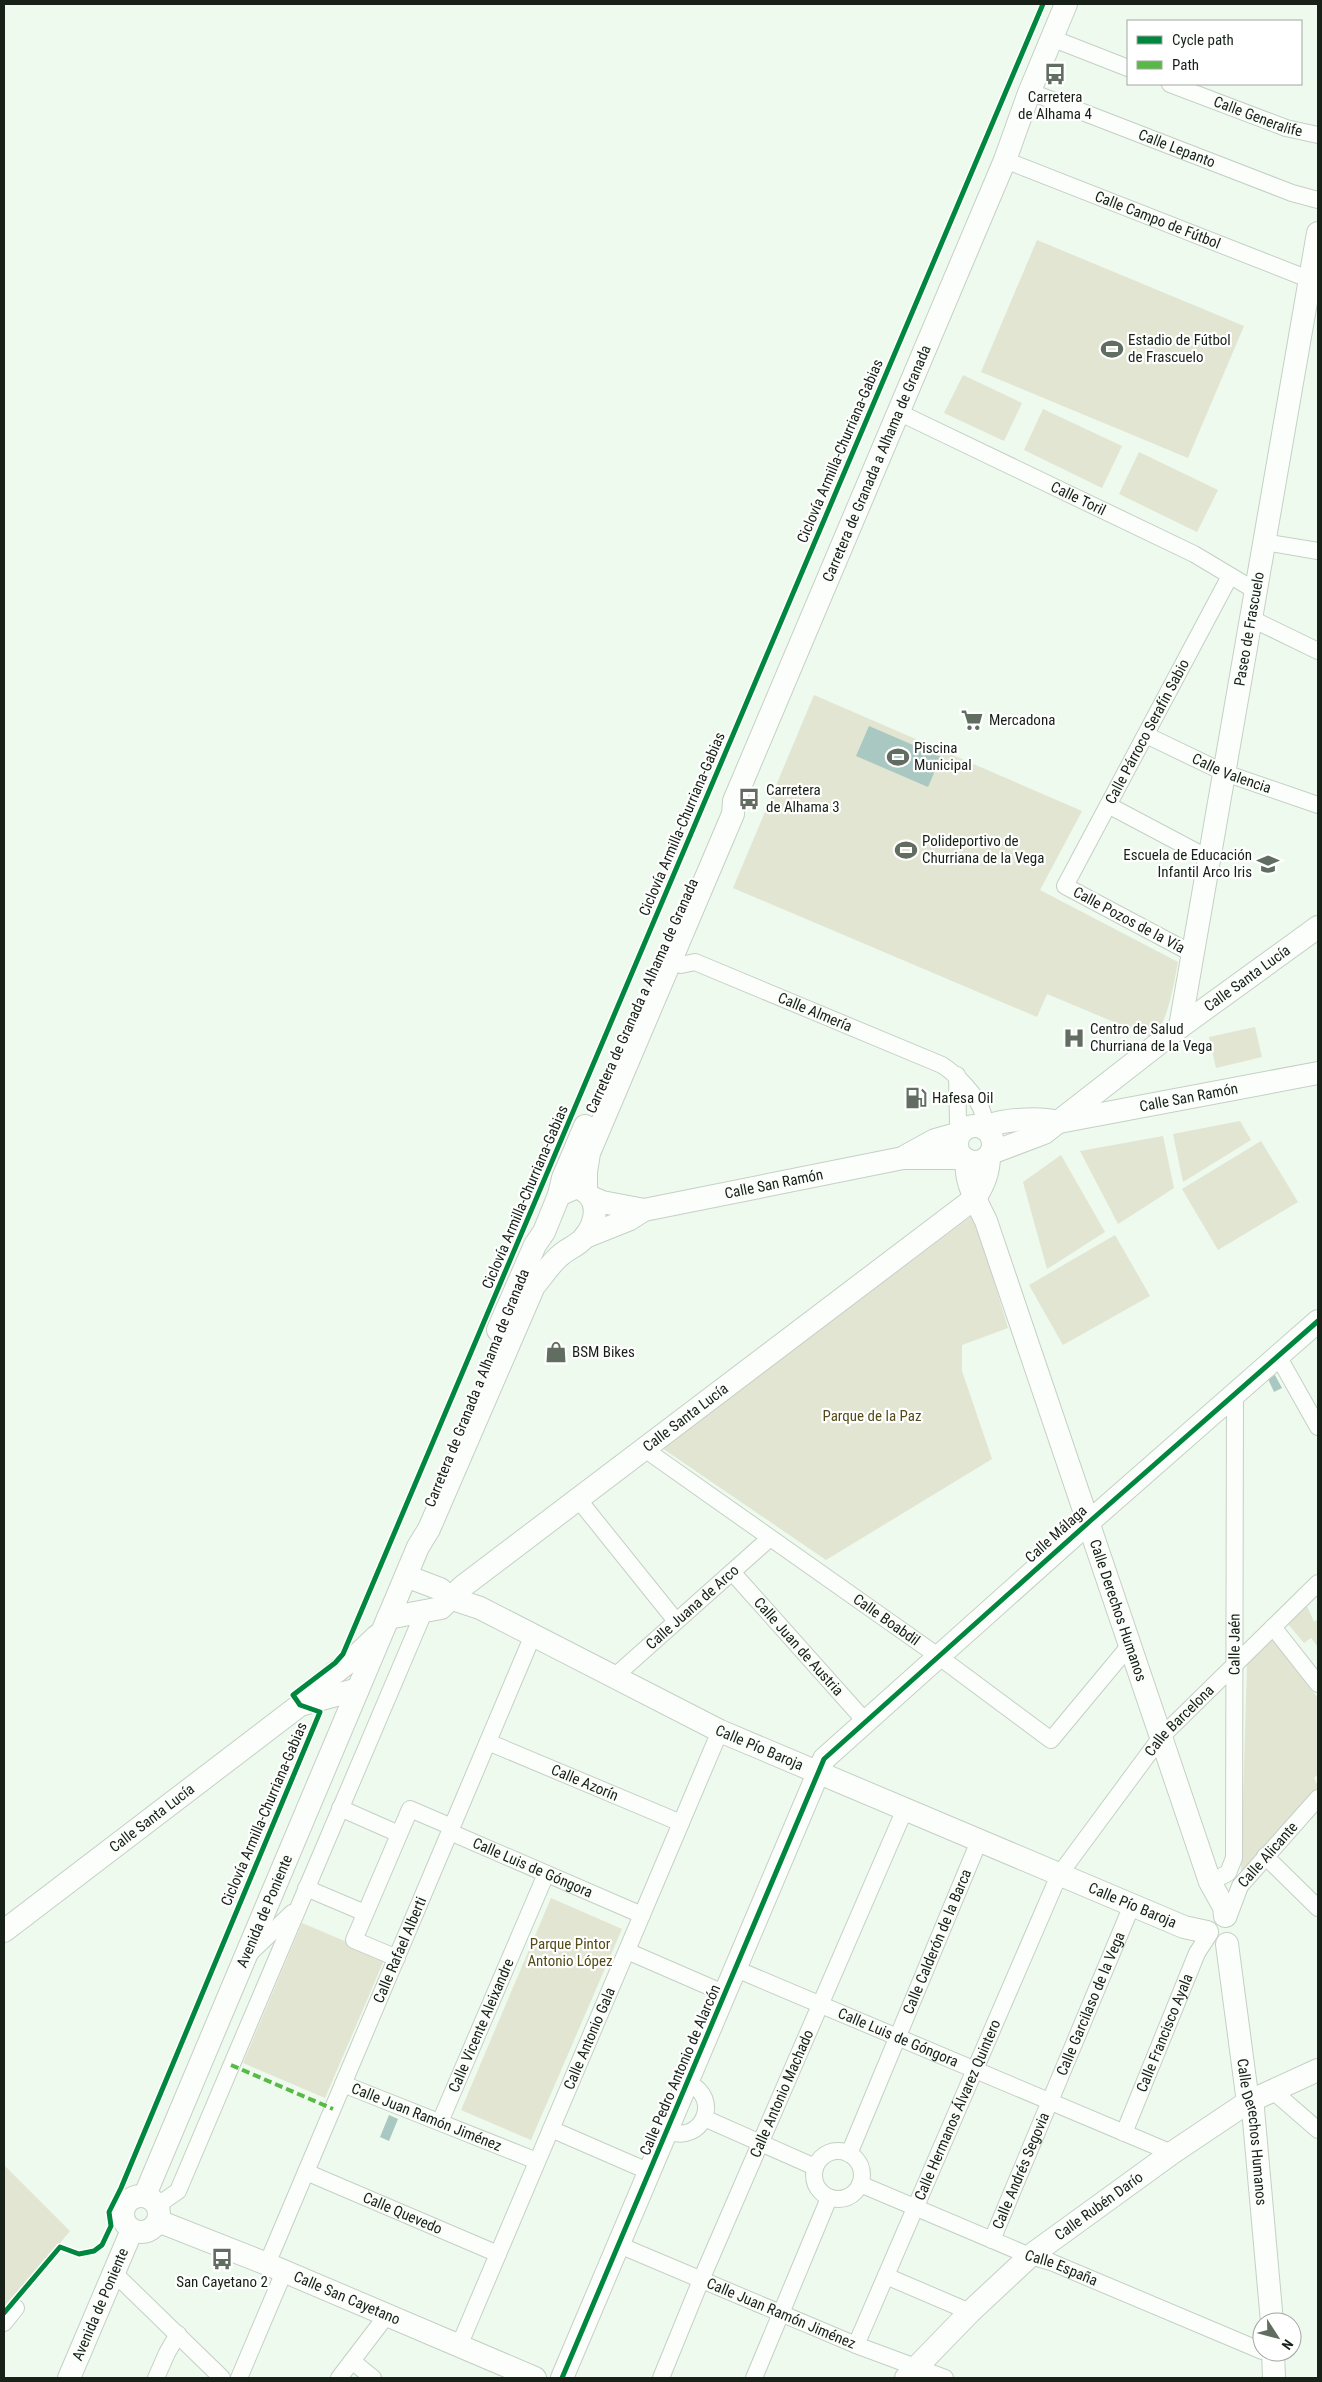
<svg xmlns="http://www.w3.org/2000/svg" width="1322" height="2382" font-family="'Roboto Condensed',sans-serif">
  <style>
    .green { fill: #e1e5d1 }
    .water { fill: #a9c8c1 }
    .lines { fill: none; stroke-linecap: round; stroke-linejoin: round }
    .street-casing { stroke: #c5d0c5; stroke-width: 18 }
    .secondary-casing { stroke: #c5d0c5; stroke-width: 24 }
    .street { stroke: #fcfefc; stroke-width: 16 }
    .secondary { stroke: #fcfefc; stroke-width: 22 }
    .quiet { stroke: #58b947; stroke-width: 4; stroke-dasharray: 8 4; stroke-linecap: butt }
    .cycleway-casing { stroke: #fff; stroke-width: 8 }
    .cycleway { stroke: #00873e; stroke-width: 5 }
    .labels { text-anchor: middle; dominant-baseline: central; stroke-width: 4.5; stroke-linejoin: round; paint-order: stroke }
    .poi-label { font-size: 15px; fill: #172117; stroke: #fff; text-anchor: start }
    .street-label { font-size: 15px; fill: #172117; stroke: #fff }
    .park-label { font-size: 15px; fill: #534b17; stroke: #fff }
  </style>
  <rect width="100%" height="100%" fill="#eefaee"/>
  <g class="green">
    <path d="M 1037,240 L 1244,326 L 1188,458 L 981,372 Z"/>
    <path d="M 963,375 L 1022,403 L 1004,441 L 944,413 Z"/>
    <path d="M 1043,409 L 1122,446 L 1102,488 L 1024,450 Z"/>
    <path d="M 1139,452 L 1218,490 L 1197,532 L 1119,494 Z"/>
    <path d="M 814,695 L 1082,811 L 1040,890 L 1178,962 C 1174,982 1168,1028 1150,1037 L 1047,994 L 1037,1017 L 733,888 Z"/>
    <path d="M 1255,1027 L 1262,1057 L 1216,1068 L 1209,1037 Z"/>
    <path d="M 1240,1121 L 1251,1140 L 1183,1182 L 1173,1134 Z"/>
    <path d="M 1163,1136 L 1174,1188 L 1118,1224 L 1080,1151 Z"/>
    <path d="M 1261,1141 L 1298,1202 L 1218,1250 L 1182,1189 Z"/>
    <path d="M 1061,1155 L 1105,1232 L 1047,1269 L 1023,1182 Z"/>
    <path d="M 974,1214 L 1008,1328 L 962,1345 L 962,1371 L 992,1459 L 826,1560 L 662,1448 Z"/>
    <path d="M 1115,1235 L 1150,1296 L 1063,1345 L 1029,1285 Z"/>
    <path d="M 1307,1606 L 1314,1622 L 1318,1619 L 1318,1647 L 1311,1638 L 1304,1643 L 1288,1624 Z"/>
    <path d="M 1272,1640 L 1318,1698 L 1318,1774 L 1314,1778 L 1318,1787 L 1241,1872 L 1247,1664 Z"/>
    <path d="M 551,1898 L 622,1929 L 531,2140 L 461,2110 Z"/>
    <path d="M 302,1923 L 385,1958 L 325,2098 L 243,2063 Z"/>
    <path d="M 4,2165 L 70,2231 L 4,2310 Z"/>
  </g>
  <g class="water">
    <path d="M 869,726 L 941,757 L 928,787 L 856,756 Z"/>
    <path d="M 1275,1375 L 1282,1388 L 1274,1392 L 1268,1379 Z"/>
    <path d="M 389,2115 L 398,2119 L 389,2141 L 380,2137 Z"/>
  </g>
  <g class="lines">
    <g class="street-casing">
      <g id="street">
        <path d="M 1059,41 L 1128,68"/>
        <path id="s1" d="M 1170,84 L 1286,128 L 1318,135"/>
        <path id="s2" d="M 1036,94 L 1292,193 L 1318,200"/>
        <path id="s3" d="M 1005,160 L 1311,280 L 1318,285"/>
        <path id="s4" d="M 898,412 L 1194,554 L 1256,591"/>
        <path d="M 1264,542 L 1318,551"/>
        <path d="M 1252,619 L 1318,651"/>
        <path id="s5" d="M 1146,735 L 1225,773 L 1318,805"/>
        <path d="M 1108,805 L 1210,859"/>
        <path id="s6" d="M 1193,954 L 1065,886 L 1230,576"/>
        <path id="s7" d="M 670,961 L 681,965 L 695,962 L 942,1065 C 956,1074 979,1097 983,1114 C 983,1117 982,1123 981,1126"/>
        <path d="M 957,1075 L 958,1122 L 962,1130"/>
        <path d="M 1278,1356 L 1318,1427"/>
        <path id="s8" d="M 643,1448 L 938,1656 L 1051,1740 L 1130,1645"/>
        <path d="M 578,1499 L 676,1621"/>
        <path id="s9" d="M 732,1572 L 865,1721"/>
        <path d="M 1273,1627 L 1318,1684"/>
        <path id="s10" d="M 614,1677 L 770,1538"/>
        <path id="s11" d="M 488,1742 L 681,1823"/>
        <path d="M 340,1808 L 399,1834"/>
        <path id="s12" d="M 450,1832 L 642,1915"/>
        <path d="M 1265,1856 L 1318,1908"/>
        <path id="s13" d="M 1210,1882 L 1228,1873 L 1234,1858 L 1235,1393"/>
        <path d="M 306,1888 L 365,1913"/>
        <path id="s14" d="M 1228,1918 L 1240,1886 L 1318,1798"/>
        <path d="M 627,1951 L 726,1994"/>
        <path d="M 250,1953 L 292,1913"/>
        <path d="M 397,1958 L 354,1940 L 410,1809 L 452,1827"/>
        <path id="s15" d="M 736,1969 L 1172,2153"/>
        <path id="s16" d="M 343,2084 L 537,2161"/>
        <path d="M 1273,2091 L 1318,2130"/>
        <path d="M 704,2118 L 815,2167"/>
        <path id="s17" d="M 440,2122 L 546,1874"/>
        <path d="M 551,2129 L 650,2172"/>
        <path d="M 668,2131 C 702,2145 723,2098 688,2083"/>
        <path id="s18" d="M 1124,2133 L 1197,1953 L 1208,1936"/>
        <circle cx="838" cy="2175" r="24"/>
        <path id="s19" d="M 849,2154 L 979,1841"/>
        <path id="s20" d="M 306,2172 L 498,2254"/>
        <path id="s21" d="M 860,2184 L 1030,2256 L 1051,2262 L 1262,2351"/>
        <path d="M 158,2205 L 178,2191 L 424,1612"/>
        <path id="s22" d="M 992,2240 L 1132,1905"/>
        <path id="s23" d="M 619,2245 L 856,2345 L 945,2378"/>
        <path id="s24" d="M 267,2264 L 533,1635"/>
        <path d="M 114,2273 L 222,2378"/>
        <path d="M 886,2276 L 970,2312"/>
        <path d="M 4,2323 L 16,2308"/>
        <path id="s25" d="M 856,2345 L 1059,1875 L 1161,1737 L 1318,1583"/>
        <path id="s26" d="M 459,2346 L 720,1731"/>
        <path d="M 352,2361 L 373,2378"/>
        <path d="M 156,2378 L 167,2353 L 178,2334"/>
        <path d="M 239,2378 L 284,2272"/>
        <path d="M 339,2378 L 387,2315"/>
        <path id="s27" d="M 661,2378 L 701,2280 L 905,1809"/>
        <path d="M 754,2378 L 829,2198"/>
      </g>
    </g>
    <g class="secondary-casing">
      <g id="secondary">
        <path id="s28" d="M 1180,1027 L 1318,233"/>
        <circle cx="975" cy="1144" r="18"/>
        <path id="s29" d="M 984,1127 C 1005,1119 1037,1117 1059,1122 L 1318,1073"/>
        <path id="s30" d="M 991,1153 L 1044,1133 L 1180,1027 L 1318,927"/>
        <path d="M 906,1156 L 935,1140 L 960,1133"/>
        <path id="s31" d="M 967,1160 C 964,1181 977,1202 986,1221 L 1161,1737 L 1210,1882 L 1224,1907 L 1225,1916"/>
        <path id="s32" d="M 586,1191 L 586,1172 L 589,1153 L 733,814 L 734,801 L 1005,160 L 1029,93 L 1066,4"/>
        <path id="s33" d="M 593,1198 L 602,1202 L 644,1210 L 903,1158 L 963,1158"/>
        <path d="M 585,1237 L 630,1219 L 644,1210"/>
        <path d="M 498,1330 L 535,1245 L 544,1232 L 559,1195 L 563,1178 L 585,1126"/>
        <path id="s34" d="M 406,1576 L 440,1589 L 450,1598 L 480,1608 L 720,1731 L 1184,1927 L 1207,1932"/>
        <path id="s35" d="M 388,1618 L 441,1608 L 462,1587 L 975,1198 C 984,1185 989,1173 989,1156"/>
        <path d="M 304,1704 L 358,1689"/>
        <path id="s36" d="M 4,1931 L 300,1705 L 307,1695 L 355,1657 L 377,1636"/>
        <path id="s37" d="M 1227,1944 L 1247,2095 L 1253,2109 L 1272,2322"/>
        <path id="s38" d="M 145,2195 L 418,1547 L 429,1529 L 534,1286 C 543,1276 551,1262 562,1254 C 569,1248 577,1246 584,1238 C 598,1221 601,1196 577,1187 L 559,1195"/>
        <circle cx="141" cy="2214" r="18"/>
        <path id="s39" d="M 158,2221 L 267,2264 L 535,2378"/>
        <path d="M 1273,2352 L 1274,2378"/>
        <path id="s40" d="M 69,2378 L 132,2230"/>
        <path d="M 562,2378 L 824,1759 L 1089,1522 L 1318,1321"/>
        <path id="s41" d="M 906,2378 L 970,2312 L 1030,2256 L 1172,2153 L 1248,2102 L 1318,2070"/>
      </g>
    </g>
    <use href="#street" class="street"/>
    <use href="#secondary" class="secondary"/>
    <path class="quiet" d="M 231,2065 L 333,2109"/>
    <g class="cycleway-casing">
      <g id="cycleway">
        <path d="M 4,2313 L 60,2247 L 79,2254 L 94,2251 L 102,2245 L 111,2226 L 109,2212 L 121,2188 L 320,1712 L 300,1705 L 293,1695 L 335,1663 L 343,1654 L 1043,4"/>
        <path d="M 562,2378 L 824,1759 L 1089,1522 L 1318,1321"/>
      </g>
    </g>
    <use href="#cycleway" class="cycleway"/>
  </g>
  <defs>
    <g id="bus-bare" transform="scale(1.725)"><path d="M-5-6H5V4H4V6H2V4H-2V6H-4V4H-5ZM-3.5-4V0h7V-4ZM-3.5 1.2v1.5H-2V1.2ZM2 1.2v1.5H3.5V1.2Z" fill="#626d62" stroke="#fff" stroke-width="2.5" paint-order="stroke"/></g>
    <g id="stadium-bare" transform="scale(1.725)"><path d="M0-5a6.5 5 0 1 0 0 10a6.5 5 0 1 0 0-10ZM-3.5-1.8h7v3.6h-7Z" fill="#626d62" stroke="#fff" stroke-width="2.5" paint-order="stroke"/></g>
    <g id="supermarket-bare" transform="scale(1.725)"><path d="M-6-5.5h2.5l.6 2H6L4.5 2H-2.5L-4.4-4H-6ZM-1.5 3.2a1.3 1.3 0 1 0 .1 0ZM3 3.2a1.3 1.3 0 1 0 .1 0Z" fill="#626d62" stroke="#fff" stroke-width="2.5" paint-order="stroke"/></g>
    <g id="school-bare" transform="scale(1.725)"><path d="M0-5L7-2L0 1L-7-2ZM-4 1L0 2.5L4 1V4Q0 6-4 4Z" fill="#626d62" stroke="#fff" stroke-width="2.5" paint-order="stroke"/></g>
    <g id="hospital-bare" transform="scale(1.725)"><path d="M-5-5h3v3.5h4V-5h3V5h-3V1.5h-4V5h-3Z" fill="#626d62" stroke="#fff" stroke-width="2.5" paint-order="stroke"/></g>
    <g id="fuel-bare" transform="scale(1.725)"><path d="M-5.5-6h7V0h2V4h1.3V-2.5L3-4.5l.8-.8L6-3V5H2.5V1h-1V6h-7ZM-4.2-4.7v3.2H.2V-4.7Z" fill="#626d62" stroke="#fff" stroke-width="2.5" paint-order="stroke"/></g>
    <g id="shop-bare" transform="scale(1.725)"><path d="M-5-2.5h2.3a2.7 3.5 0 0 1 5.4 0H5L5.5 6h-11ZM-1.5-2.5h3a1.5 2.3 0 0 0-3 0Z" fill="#626d62" stroke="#fff" stroke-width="2.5" paint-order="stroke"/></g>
  </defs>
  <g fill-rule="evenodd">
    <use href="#bus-bare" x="1055" y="74"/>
    <use href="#stadium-bare" x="1112" y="349"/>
    <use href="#supermarket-bare" x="972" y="720"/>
    <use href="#stadium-bare" x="898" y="757"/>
    <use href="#bus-bare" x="749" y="799"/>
    <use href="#stadium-bare" x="906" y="850"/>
    <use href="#school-bare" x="1268" y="864"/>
    <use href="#hospital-bare" x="1074" y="1038"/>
    <use href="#fuel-bare" x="916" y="1098"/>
    <use href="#shop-bare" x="556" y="1352"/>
    <use href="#bus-bare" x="222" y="2259"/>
  </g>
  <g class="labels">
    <g class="poi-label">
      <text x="1055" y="97" text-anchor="middle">Carretera<tspan x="1055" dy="17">de Alhama 4</tspan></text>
      <text x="1128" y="340">Estadio de Fútbol<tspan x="1128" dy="17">de Frascuelo</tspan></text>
      <text x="989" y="720">Mercadona</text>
      <text x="914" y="748">Piscina<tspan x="914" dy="17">Municipal</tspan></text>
      <text x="766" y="790">Carretera<tspan x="766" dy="17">de Alhama 3</tspan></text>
      <text x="922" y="841">Polideportivo de<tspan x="922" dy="17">Churriana de la Vega</tspan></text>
      <text x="1252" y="855" text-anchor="end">Escuela de Educación<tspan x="1252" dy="17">Infantil Arco Iris</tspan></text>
      <text x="1090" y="1029">Centro de Salud<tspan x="1090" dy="17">Churriana de la Vega</tspan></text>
      <text x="932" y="1098">Hafesa Oil</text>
      <text x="572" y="1352">BSM Bikes</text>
      <text x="222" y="2282" text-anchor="middle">San Cayetano 2</text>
    </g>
    <g class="street-label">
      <text stroke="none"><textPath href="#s1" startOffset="94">Calle Generalife</textPath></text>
      <text stroke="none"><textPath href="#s2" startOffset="151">Calle Lepanto</textPath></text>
      <text stroke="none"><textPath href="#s3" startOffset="164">Calle Campo de Fútbol</textPath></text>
      <text transform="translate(840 451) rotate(-67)">Ciclovía Armilla-Churriana-Gabias</text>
      <text stroke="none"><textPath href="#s32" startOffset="786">Carretera de Granada a Alhama de Granada</textPath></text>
      <text stroke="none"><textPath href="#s4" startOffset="200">Calle Toril</textPath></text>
      <text stroke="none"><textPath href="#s28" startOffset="404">Paseo de Frascuelo</textPath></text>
      <text stroke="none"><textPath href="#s6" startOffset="320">Calle Párroco Serafín Sabio</textPath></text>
      <text stroke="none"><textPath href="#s5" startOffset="94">Calle Valencia</textPath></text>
      <text transform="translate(682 824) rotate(-67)">Ciclovía Armilla-Churriana-Gabias</text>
      <text transform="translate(1129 920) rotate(28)">Calle Pozos de la Vía</text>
      <text stroke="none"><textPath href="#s30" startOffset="312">Calle Santa Lucía</textPath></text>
      <text transform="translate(642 996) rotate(-66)">Carretera de Granada a Alhama de Granada</text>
      <text stroke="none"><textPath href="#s7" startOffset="156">Calle Almería</textPath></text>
      <text stroke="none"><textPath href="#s29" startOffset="208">Calle San Ramón</textPath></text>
      <text stroke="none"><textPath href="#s33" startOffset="185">Calle San Ramón</textPath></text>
      <text transform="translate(525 1197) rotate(-67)">Ciclovía Armilla-Churriana-Gabias</text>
      <text transform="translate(477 1388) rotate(-68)">Carretera de Granada a Alhama de Granada</text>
      <text stroke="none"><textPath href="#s35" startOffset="364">Calle Santa Lucía</textPath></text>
      <text transform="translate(1056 1534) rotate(-42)">Calle Málaga</text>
      <text stroke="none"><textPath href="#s10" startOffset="105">Calle Juana de Arco</textPath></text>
      <text stroke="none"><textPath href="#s31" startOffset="476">Calle Derechos Humanos</textPath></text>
      <text stroke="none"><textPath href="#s8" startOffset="298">Calle Boabdil</textPath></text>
      <text stroke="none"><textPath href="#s13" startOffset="250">Calle Jaén</textPath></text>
      <text stroke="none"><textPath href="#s9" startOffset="100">Calle Juan de Austria</textPath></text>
      <text stroke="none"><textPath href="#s25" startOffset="708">Calle Barcelona</textPath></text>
      <text stroke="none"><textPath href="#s34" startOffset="394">Calle Pío Baroja</textPath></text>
      <text stroke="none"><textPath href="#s11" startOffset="105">Calle Azorín</textPath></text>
      <text transform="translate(264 1814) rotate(-67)">Ciclovía Armilla-Churriana-Gabias</text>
      <text stroke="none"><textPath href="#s36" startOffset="186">Calle Santa Lucía</textPath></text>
      <text stroke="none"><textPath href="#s14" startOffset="76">Calle Alicante</textPath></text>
      <text stroke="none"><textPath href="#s12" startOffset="90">Calle Luis de Góngora</textPath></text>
      <text stroke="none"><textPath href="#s34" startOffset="799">Calle Pío Baroja</textPath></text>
      <text stroke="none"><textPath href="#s38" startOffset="308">Avenida de Poniente</textPath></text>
      <text stroke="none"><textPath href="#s19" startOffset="230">Calle Calderón de la Barca</textPath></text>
      <text stroke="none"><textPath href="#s24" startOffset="341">Calle Rafael Alberti</textPath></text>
      <text stroke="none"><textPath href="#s22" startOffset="256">Calle Garcilaso de la Vega</textPath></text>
      <text stroke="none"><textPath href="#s17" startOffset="105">Calle Vicente Aleixandre</textPath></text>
      <text stroke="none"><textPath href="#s18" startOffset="108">Calle Francisco Ayala</textPath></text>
      <text stroke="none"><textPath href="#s26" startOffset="334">Calle Antonio Gala</textPath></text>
      <text stroke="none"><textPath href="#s15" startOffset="176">Calle Luis de Góngora</textPath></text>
      <text transform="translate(680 2070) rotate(-67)">Calle Pedro Antonio de Alarcón</text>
      <text stroke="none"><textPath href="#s27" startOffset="309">Calle Antonio Machado</textPath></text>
      <text stroke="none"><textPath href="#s25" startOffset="256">Calle Hermanos Álvarez Quintero</textPath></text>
      <text stroke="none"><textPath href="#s16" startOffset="90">Calle Juan Ramón Jiménez</textPath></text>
      <text stroke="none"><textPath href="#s37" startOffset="190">Calle Derechos Humanos</textPath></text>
      <text stroke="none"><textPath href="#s22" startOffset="75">Calle Andrés Segovia</textPath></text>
      <text stroke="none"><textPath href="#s41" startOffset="259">Calle Rubén Darío</textPath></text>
      <text stroke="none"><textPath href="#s20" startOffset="105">Calle Quevedo</textPath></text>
      <text stroke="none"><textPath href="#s21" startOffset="218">Calle España</textPath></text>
      <text stroke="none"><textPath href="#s39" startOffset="204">Calle San Cayetano</textPath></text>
      <text stroke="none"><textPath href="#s40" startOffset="80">Avenida de Poniente</textPath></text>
      <text stroke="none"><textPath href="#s23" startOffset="176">Calle Juan Ramón Jiménez</textPath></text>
    </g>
    <g class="park-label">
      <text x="872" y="1416">Parque de la Paz</text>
      <text x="570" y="1944">Parque Pintor<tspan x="570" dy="17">Antonio López</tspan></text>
    </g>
  </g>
  <rect width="1322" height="2382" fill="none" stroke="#172117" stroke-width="10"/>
  <rect x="1127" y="20" width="175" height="65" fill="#ffffff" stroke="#a2a6a2"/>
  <rect x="1137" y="36" width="25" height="8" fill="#00873e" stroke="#a2a6a2"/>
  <text x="1172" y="45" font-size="15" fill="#172117">Cycle path</text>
  <rect x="1137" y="61" width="25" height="8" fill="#58b947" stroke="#a2a6a2"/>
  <text x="1172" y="70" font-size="15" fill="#172117">Path</text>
  <g transform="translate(1277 2337) rotate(126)"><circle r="24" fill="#ffffff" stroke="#a2a6a2"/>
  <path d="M0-4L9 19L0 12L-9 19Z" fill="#626d62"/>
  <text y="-8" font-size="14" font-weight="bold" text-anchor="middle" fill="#172117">N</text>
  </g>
</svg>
